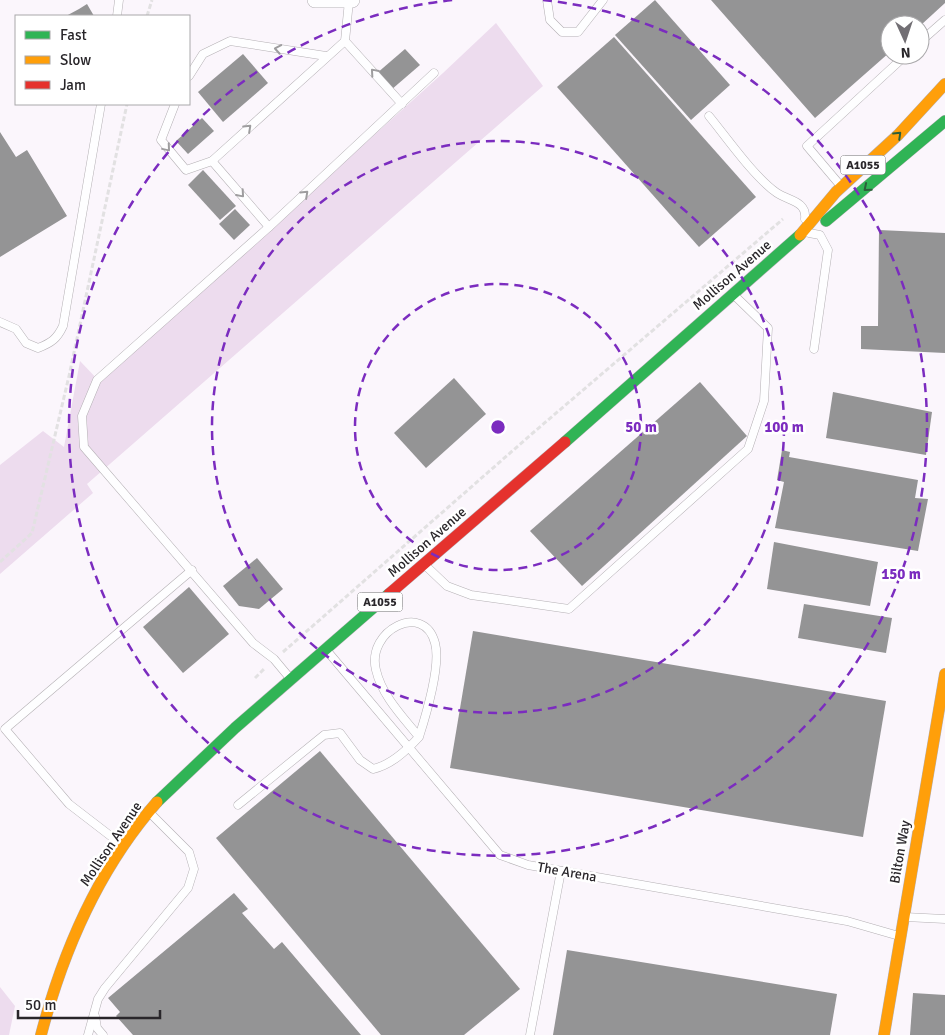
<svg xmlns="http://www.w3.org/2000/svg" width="945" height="1035" font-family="Signika,sans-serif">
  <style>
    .green { fill: #eddcee }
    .building { fill: #949495 }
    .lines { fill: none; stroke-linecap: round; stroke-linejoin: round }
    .lane-casing { stroke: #b4b0b4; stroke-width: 9 }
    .street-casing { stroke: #b4b0b4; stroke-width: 16 }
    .fast-casing { stroke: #b4b0b4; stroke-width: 12 }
    .slow-casing { stroke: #b4b0b4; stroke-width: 12 }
    .jam-casing { stroke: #b4b0b4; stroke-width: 12 }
    .path { stroke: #e2e1e2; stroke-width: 3; stroke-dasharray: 5 2.5; stroke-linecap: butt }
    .lane { stroke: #fefeff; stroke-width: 8 }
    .street { stroke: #fefeff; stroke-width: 15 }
    .fast { stroke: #30b455; stroke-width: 11 }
    .slow { stroke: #ff9f0a; stroke-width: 11 }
    .jam { stroke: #e5322d; stroke-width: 11 }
    .oneway { stroke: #9e9d9f }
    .oneway2 { stroke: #2c5f3b }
    .ring { fill: none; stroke: #7b2cbf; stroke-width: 2.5; stroke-dasharray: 9 6 }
    .labels { text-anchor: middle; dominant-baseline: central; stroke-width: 5; stroke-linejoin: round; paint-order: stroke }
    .shield { fill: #fff; stroke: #69676a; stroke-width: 1 }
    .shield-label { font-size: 12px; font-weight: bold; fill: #29262a }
    .street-label { font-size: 14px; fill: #29262a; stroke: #fff }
    .centre { fill: #7b2cbf; stroke: #fff; stroke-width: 2.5 }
    .ring-label { font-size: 15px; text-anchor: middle; font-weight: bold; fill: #7b2cbf; stroke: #fff; stroke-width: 5; stroke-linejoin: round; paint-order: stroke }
  </style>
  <rect width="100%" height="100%" fill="#fbf6fc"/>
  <g class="green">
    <path d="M 496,23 L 543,86 L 87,484 L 93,493 L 0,574 L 0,465 L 43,431 L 64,447 L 80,361 L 100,382 L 443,73 Z"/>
    <path d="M 0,987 L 15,1006 L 9,1035 L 0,1035 Z"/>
  </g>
  <g class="building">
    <path d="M 655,0 L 730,85 L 691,120 L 615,35 Z"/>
    <path d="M 711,0 L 945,0 L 945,3 L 921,25 L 890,25 L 890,52 L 815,118 Z"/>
    <path d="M 87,4 L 94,16 L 66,16 L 79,9 Z"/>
    <path d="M 614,37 L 756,197 L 699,247 L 557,87 Z"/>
    <path d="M 405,49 L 420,65 L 391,90 L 376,74 Z"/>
    <path d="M 243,54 L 268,83 L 223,122 L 198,92 Z"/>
    <path d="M 202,118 L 214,131 L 188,154 L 176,141 Z"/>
    <path d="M 0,132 L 16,157 L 27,150 L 67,216 L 0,257 Z"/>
    <path d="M 203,170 L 236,206 L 220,220 L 188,185 Z"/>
    <path d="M 235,209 L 250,225 L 234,240 L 219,224 Z"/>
    <path d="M 879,230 L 945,233 L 945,353 L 861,349 L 861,326 L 878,326 Z"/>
    <path d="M 454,378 L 486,414 L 426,468 L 394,433 Z"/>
    <path d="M 700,382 L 747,436 L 582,586 L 530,531 Z"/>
    <path d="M 833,392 L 932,412 L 926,455 L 826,438 Z"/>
    <path d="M 782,450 L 790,452 L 789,457 L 918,480 L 915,498 L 928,499 L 918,551 L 775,528 L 784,482 L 777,480 Z"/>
    <path d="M 774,542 L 878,562 L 870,606 L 767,589 Z"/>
    <path d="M 257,558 L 283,589 L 259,609 L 239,606 L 223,586 Z"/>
    <path d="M 189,587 L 229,634 L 183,673 L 143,627 Z"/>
    <path d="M 804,604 L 892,618 L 886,653 L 798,638 Z"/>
    <path d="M 473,631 L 886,701 L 863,837 L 450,768 Z"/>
    <path d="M 320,751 L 520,989 L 464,1035 L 381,1035 L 216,838 Z"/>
    <path d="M 234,893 L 248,909 L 242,913 L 274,949 L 282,942 L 361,1035 L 133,1035 L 116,1016 L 120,1012 L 108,998 Z"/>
    <path d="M 567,950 L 837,994 L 830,1035 L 553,1035 Z"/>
    <path d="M 913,993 L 945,995 L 945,1035 L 910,1035 Z"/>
  </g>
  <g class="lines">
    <g class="lane-casing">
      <g id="lane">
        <path d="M 547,0 L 550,20 L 562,32 L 578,32 L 603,0"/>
        <path d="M 117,16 L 119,0"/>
        <path d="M 345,41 L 402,104"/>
        <path d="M 920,42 L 945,20"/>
        <path d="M 189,76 L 203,54 L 230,41 L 326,56"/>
        <path d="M 175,104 L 161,140 L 186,170 L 212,161 L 345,41 L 349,1"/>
        <path d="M 709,116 C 727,138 754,177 777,193 C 789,201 807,201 805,219"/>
        <path d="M 212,161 L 269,227"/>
        <path d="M 840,185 L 807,146 L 906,55"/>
        <path d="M 809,233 L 820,235 L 828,250 L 814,349"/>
        <path d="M 0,322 L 16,329 L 26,343 L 38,348 C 51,343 57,339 63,326 L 101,104"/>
        <path d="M 427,567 L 447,586 L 471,595 L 569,609 L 748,449 L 764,401 L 768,328 L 736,297"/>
        <path d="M 328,652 L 500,855 L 528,865 L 847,921 L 899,936"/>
        <path d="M 289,677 L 274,659 L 253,643 L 84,447 L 82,416 L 97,380 L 269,227 L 434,73"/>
        <path d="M 238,805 L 324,735 L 340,733 L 360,760 L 373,769 C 391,765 406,751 419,737 C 403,717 382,696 376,670 C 366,630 424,601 435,643 C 441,665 426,715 419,737"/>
        <path d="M 121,844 L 69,804 L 5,729 L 192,570"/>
        <path d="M 905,917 L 945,919"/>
        <path d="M 95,1016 L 97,1028 L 103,1035"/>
        <path d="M 88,1035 L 98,999 L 105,988 L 188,888 L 194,869 L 189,852 L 152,815"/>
        <path d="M 530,1035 L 561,871"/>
      </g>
    </g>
    <g class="street-casing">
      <path id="street" d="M 315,0 L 352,0"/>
    </g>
    <g class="fast-casing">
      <g id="fast">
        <path d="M 826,221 L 945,121"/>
        <path d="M 565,442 L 800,235"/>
        <path d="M 157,802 L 235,728 L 389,594"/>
      </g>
    </g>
    <g class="slow-casing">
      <g id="slow">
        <path d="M 800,235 L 836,192 L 898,135 L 945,84"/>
        <path d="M 41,1035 C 63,951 99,868 157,802"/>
        <path d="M 884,1035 L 945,674"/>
      </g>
    </g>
    <g class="jam-casing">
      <path id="jam" d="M 389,594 L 565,442"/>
    </g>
    <g class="path">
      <path d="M 147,16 L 152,0"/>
      <path d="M 0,562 L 32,533 L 69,376 L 127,104"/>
      <path d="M 283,652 L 534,432 L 783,219"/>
      <path d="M 255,678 L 265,668"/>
    </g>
    <use href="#lane" class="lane"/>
    <use href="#street" class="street"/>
    <use href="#fast" class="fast"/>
    <use href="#slow" class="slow"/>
    <use href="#jam" class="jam"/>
  </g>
  <defs><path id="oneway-chevron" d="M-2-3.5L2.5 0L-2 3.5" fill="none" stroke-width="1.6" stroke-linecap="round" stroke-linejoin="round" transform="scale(1.25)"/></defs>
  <g class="oneway">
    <use href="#oneway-chevron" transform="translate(278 49) rotate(-170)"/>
    <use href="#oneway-chevron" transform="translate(374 72) rotate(-131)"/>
    <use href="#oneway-chevron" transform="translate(248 128) rotate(-43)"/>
    <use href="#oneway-chevron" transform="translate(167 148) rotate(50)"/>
    <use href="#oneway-chevron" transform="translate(241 194) rotate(49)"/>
    <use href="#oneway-chevron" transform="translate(305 194) rotate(-43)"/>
  </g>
  <g class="oneway2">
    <use href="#oneway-chevron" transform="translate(898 135) rotate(-44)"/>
    <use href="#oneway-chevron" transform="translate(867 188) rotate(140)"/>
  </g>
  <g class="ring">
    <circle cx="498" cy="427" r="143"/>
    <circle cx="498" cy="427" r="286"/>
    <path d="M543 0A429 429 0 1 1 453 0"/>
  </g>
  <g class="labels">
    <g class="shield">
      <rect x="840.5" y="155.5" width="45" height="19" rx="4"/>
      <rect x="357.5" y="592.5" width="45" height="19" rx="4"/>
    </g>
    <g class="shield-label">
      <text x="863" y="165">A1055</text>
      <text x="380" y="602">A1055</text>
    </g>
    <g class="street-label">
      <text transform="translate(732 275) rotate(-41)">Mollison Avenue</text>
      <text transform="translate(427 542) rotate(-41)">Mollison Avenue</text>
      <text transform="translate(111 844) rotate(-56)">Mollison Avenue</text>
      <text transform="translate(900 852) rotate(-80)">Bilton Way</text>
      <text transform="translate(567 872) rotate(10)">The Arena</text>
    </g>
  </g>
  <circle cx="498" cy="427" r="8" class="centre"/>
  <g class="ring-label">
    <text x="641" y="432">50 m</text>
    <text x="784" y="432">100 m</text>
    <text x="901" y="579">150 m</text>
  </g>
  <rect x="15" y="15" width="175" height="90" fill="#ffffff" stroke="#a9a8aa"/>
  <rect x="25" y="31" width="25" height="8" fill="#30b455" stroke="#a9a8aa"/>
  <text x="60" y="40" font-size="15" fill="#29262a">Fast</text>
  <rect x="25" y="56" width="25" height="8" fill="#ff9f0a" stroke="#a9a8aa"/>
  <text x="60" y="65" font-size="15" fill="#29262a">Slow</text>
  <rect x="25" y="81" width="25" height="8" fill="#e5322d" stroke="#a9a8aa"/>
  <text x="60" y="90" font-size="15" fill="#29262a">Jam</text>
  <g transform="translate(905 40) rotate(177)"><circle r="24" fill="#ffffff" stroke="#a9a8aa"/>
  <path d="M0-4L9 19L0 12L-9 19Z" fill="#726f74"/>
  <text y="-8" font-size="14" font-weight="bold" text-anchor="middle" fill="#29262a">N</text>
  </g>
  <path d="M18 1010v8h142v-8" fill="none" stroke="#29262a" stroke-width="2.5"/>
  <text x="25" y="1010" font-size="15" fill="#29262a" stroke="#ffffff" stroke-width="4" paint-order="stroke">50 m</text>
</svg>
